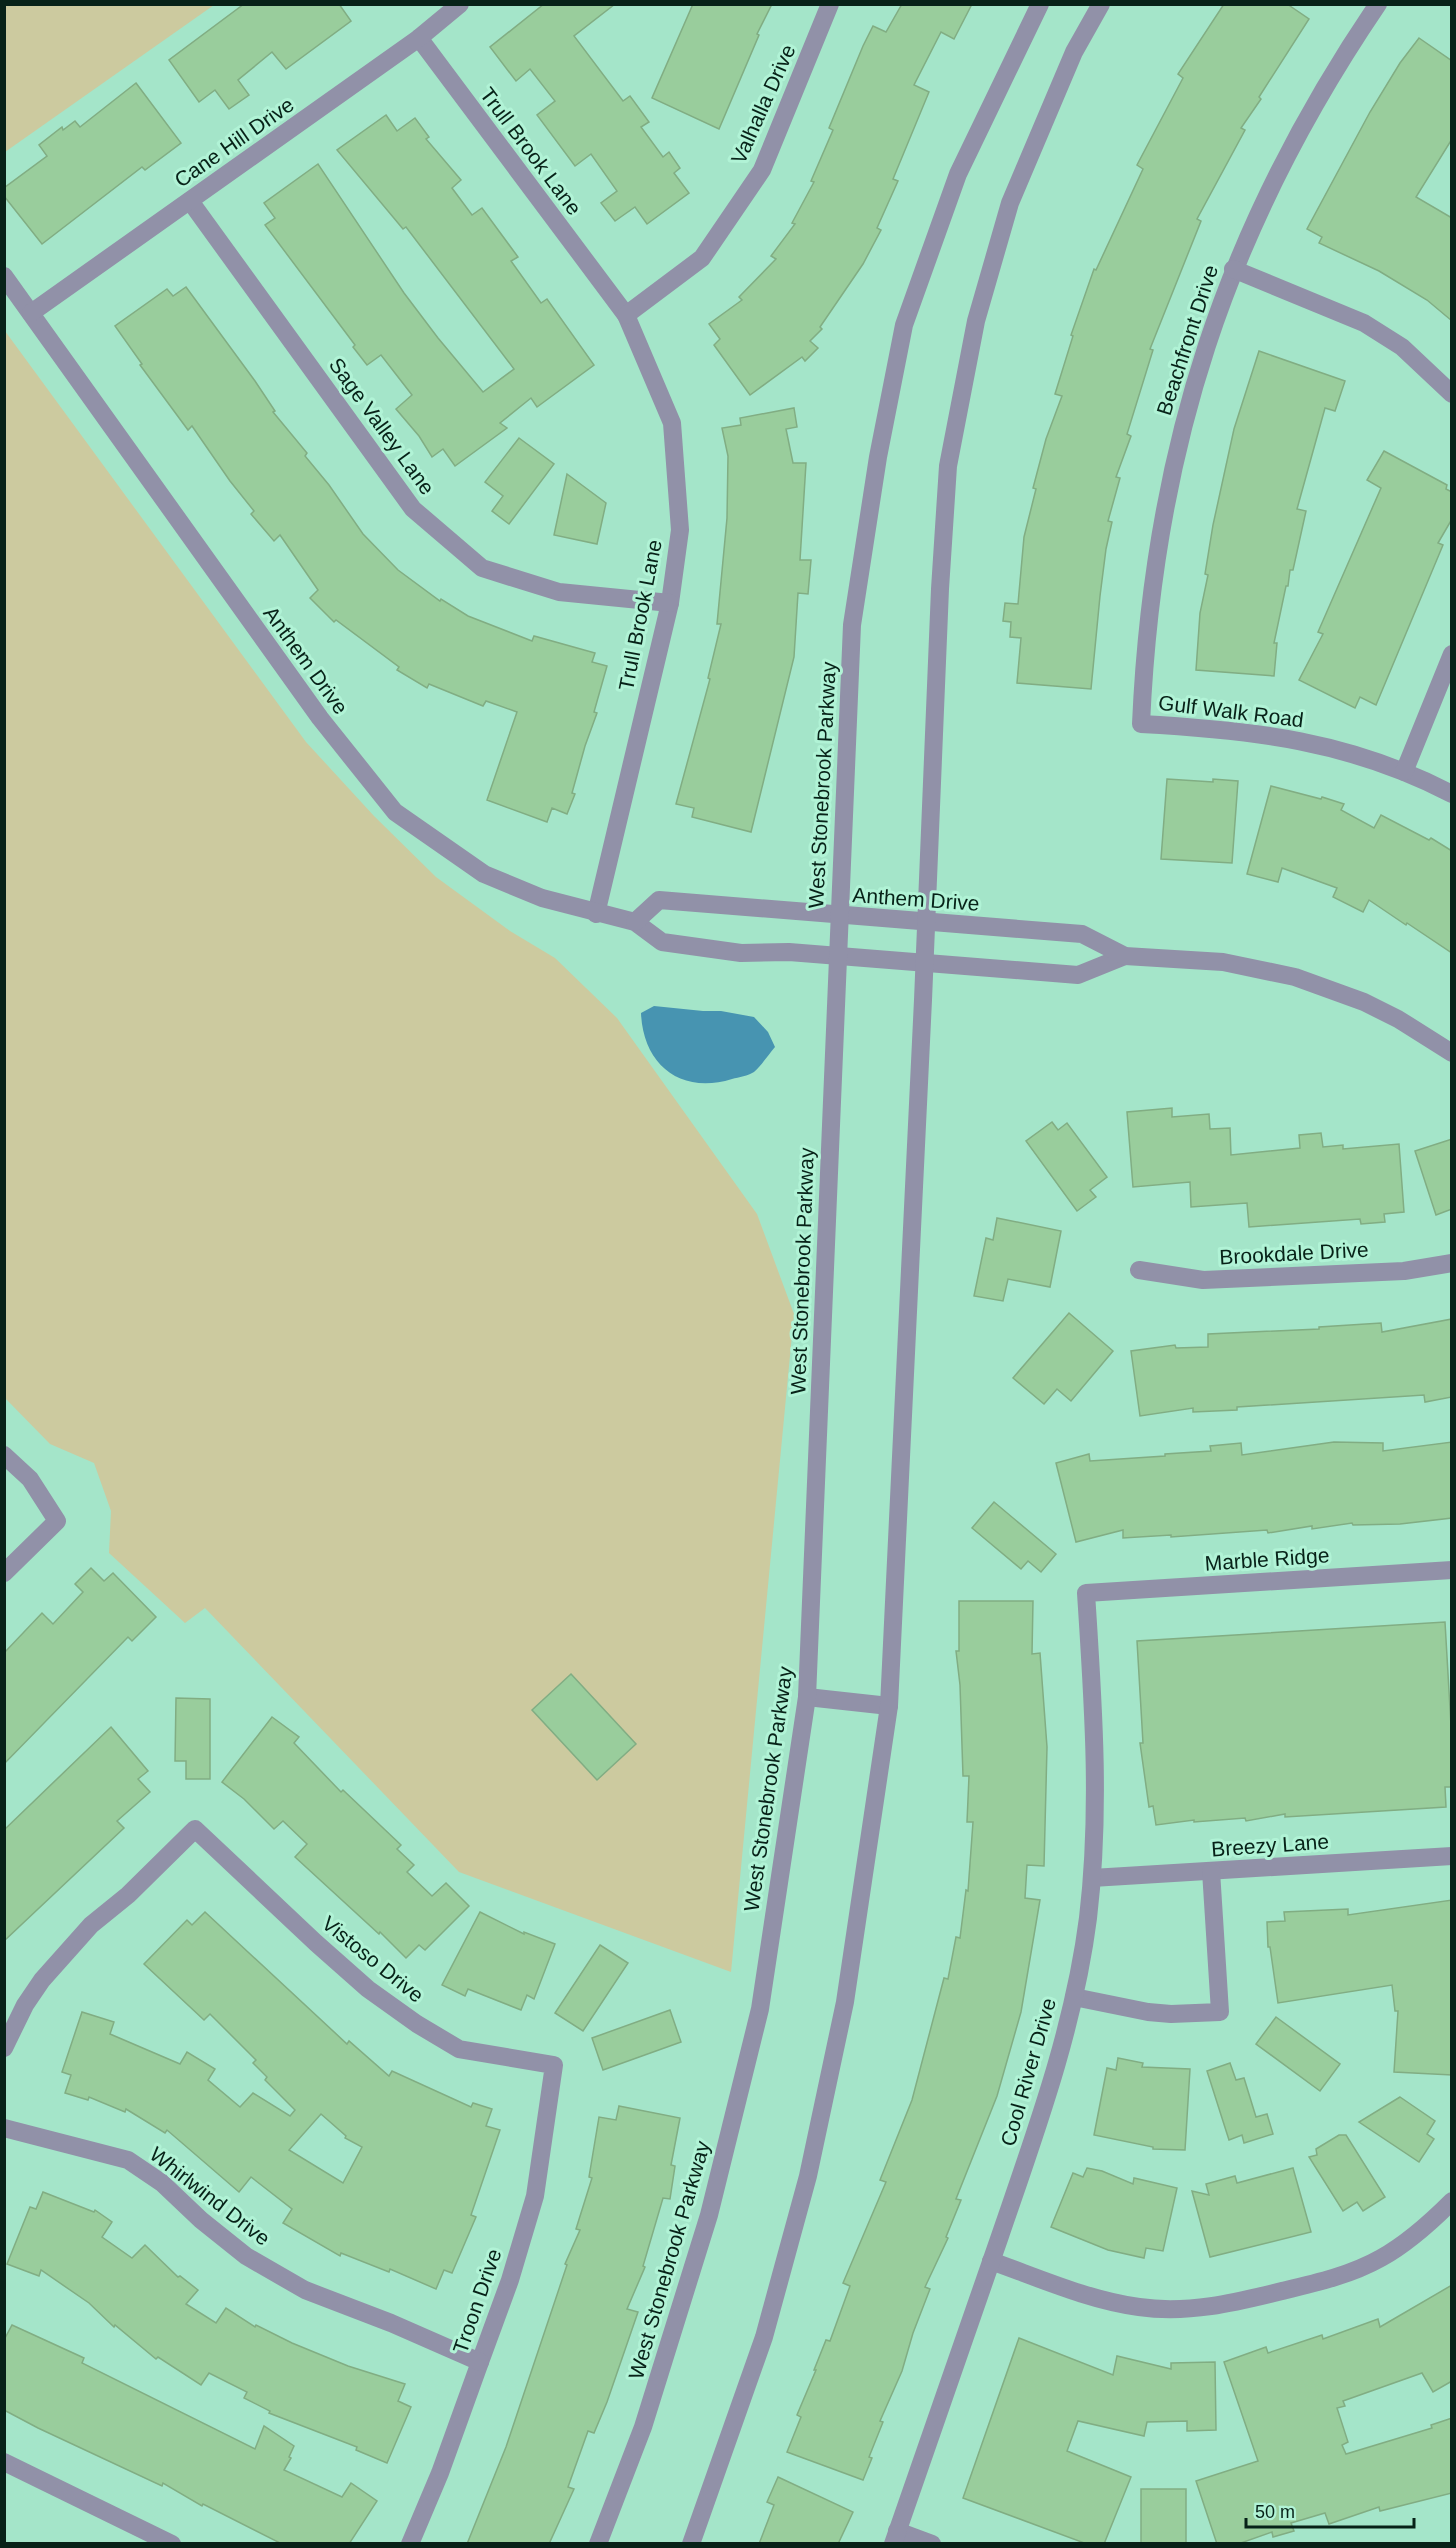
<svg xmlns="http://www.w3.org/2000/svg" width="1456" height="2548" font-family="Helvetica,sans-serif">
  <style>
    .green { fill: #ccca9f }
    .water { fill: #4794b1 }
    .building { fill: #99cd9c; stroke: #81ad83; stroke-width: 1.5; fill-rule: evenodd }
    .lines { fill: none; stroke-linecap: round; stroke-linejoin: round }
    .minor { stroke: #9191a8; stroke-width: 18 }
    .labels { text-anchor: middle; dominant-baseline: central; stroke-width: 6; stroke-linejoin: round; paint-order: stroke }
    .street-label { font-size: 21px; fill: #072218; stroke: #b1f3d6 }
  </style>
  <rect width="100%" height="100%" fill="#a4e5c9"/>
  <g class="green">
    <path d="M 5,4 L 214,4 L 214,5 L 5,152 Z"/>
    <path d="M 5,331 L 306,742 L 374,816 L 436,877 L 510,931 L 555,958 L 617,1018 L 757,1214 L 794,1314 L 731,1972 L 459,1872 L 205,1608 L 185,1623 L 109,1553 L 111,1511 L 94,1463 L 50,1444 L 5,1398 Z"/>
  </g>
  <path class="water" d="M 654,1006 L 703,1011 L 721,1011 L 754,1017 L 768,1032 L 775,1047 C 768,1055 762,1065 754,1072 C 748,1076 739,1077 732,1079 C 681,1095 643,1065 641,1013 Z"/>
  <g class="building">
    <path d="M 244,4 L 339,4 L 351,21 L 286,69 L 272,52 L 238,80 L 249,95 L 229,109 L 215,90 L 199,102 L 169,60 Z"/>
    <path d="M 544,4 L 615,4 L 574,36 L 623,101 L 630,96 L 649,122 L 641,127 L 663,157 L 669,152 L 680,168 L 674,173 L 689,193 L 647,224 L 635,207 L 615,221 L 601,203 L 617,191 L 591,154 L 575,166 L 537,115 L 555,101 L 530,69 L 516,81 L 490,47 Z"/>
    <path d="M 693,4 L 772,4 L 757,34 L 759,35 L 719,129 L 652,98 Z"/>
    <path d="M 902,4 L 972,4 L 954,39 L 941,32 L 914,85 L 929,92 L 893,179 L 898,181 L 877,228 L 881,230 L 863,264 L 820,327 L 822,329 L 810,341 L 818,348 L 805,361 L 802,357 L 750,395 L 714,345 L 720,339 L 709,324 L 742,300 L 739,297 L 776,259 L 771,256 L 795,224 L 792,223 L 814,182 L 811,181 L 833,130 L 829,128 L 863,46 L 873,26 L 886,32 Z"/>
    <path d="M 1224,4 L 1287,4 L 1309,19 L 1259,97 L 1261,99 L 1241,128 L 1245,130 L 1197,219 L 1201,221 L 1150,349 L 1153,350 L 1127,434 L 1131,436 L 1116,477 L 1120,478 L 1108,521 L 1112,522 L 1106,549 L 1100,596 L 1091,689 L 1017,683 L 1021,638 L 1010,637 L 1011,622 L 1003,621 L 1005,603 L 1018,604 L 1024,537 L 1036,489 L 1033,488 L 1046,439 L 1062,396 L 1055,394 L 1073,336 L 1071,335 L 1094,269 L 1096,270 L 1143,169 L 1137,165 L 1183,78 L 1178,74 Z"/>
    <path d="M 1419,38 L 1452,61 L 1452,139 L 1416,197 L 1452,218 L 1452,321 L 1427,300 L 1379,271 L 1319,243 L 1322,237 L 1307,229 L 1370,112 L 1400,63 Z"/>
    <path d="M 136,83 L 181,143 L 145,170 L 142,167 L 42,244 L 4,196 L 4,188 L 47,156 L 39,145 L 62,127 L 63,130 L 75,121 L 80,127 Z"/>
    <path d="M 386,115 L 397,131 L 415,118 L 429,137 L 426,139 L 461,180 L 452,188 L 472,215 L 482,208 L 518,257 L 511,261 L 541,303 L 547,299 L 594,365 L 537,407 L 531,398 L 500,423 L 507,428 L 455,466 L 443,449 L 432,457 L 419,436 L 396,409 L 412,395 L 381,355 L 367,365 L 353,347 L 355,345 L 265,225 L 275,218 L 264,203 L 318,164 L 404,293 L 438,338 L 483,392 L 514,369 L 406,227 L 403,229 L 337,150 Z"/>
    <path d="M 186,287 L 255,381 L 275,411 L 273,412 L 307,453 L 305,456 L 329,485 L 363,534 L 398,570 L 440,601 L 441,599 L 468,616 L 532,641 L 534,636 L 595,653 L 592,662 L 607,666 L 594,712 L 597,713 L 585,746 L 572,793 L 575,794 L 567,814 L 552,808 L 547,822 L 487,800 L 517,712 L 486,701 L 483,706 L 429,684 L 427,688 L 397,670 L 399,667 L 336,620 L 334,622 L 310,598 L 318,590 L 280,535 L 274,541 L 251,514 L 254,511 L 230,481 L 192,426 L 188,430 L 140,365 L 142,364 L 115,326 L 167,289 L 173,296 Z"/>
    <path d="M 1259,351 L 1345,381 L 1335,411 L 1325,408 L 1297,509 L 1306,511 L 1293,570 L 1290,570 L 1288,586 L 1286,586 L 1274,643 L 1277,643 L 1274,676 L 1196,670 L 1200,613 L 1208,575 L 1205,574 L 1213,525 L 1234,429 Z"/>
    <path d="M 794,408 L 797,427 L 786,429 L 793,463 L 806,463 L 800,560 L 811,560 L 808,594 L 798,593 L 794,657 L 751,832 L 692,817 L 694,808 L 676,804 L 710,679 L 708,678 L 721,624 L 717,624 L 727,518 L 728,456 L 722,428 L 741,425 L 740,418 Z"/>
    <path d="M 519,438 L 554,464 L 509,524 L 492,511 L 503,496 L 485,482 Z"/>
    <path d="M 1384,451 L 1447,485 L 1446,489 L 1452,492 L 1452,519 L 1438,543 L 1443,545 L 1376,705 L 1360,697 L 1355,708 L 1299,680 L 1323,634 L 1318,632 L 1381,488 L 1367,480 Z"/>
    <path d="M 567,474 L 606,503 L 597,544 L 554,535 Z"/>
    <path d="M 1167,779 L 1213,782 L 1213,779 L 1238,781 L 1232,863 L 1161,859 Z"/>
    <path d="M 1271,786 L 1321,799 L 1322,797 L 1344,804 L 1341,810 L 1374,828 L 1381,815 L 1429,840 L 1431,838 L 1452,851 L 1452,953 L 1407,923 L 1406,925 L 1369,900 L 1363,912 L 1333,897 L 1337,888 L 1282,868 L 1278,882 L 1247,874 Z"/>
    <path d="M 1172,1108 L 1172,1117 L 1209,1114 L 1210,1129 L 1230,1128 L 1231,1155 L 1300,1148 L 1299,1135 L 1321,1133 L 1323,1147 L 1343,1145 L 1343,1149 L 1399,1144 L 1404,1212 L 1384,1214 L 1385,1222 L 1361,1224 L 1360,1219 L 1249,1227 L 1247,1203 L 1191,1207 L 1190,1182 L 1133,1187 L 1127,1112 Z"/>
    <path d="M 1052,1122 L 1058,1130 L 1067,1123 L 1107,1177 L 1090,1190 L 1096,1197 L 1077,1211 L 1026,1141 Z"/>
    <path d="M 1452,1139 L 1452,1209 L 1436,1215 L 1415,1151 Z"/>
    <path d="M 997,1218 L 1061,1231 L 1050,1287 L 1008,1279 L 1003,1301 L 974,1296 L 986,1238 L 993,1240 Z"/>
    <path d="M 1069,1313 L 1113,1351 L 1071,1401 L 1057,1389 L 1044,1404 L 1013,1378 Z"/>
    <path d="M 1452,1319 L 1452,1397 L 1425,1402 L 1424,1395 L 1237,1407 L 1237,1410 L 1193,1412 L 1193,1408 L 1140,1416 L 1131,1351 L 1175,1345 L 1176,1348 L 1208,1347 L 1208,1334 L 1319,1329 L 1319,1327 L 1381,1323 L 1382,1332 Z"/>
    <path d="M 1334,1442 L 1383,1443 L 1383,1451 L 1452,1442 L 1452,1518 L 1400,1524 L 1353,1525 L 1352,1523 L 1312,1529 L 1312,1526 L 1268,1533 L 1267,1530 L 1171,1537 L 1171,1535 L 1123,1538 L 1123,1530 L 1076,1542 L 1056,1463 L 1089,1454 L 1090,1461 L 1165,1456 L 1165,1454 L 1211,1451 L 1210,1446 L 1241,1443 L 1242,1455 Z"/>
    <path d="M 994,1502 L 1056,1554 L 1041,1572 L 1028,1561 L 1021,1569 L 972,1528 Z"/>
    <path d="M 91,1568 L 104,1581 L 113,1573 L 156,1617 L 132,1641 L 128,1637 L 4,1764 L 4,1653 L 42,1613 L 53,1624 L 83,1592 L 75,1584 Z"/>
    <path d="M 959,1601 L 1033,1601 L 1032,1654 L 1040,1653 L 1047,1747 L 1044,1866 L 1027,1865 L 1025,1898 L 1040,1900 L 1021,2012 L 997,2096 L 956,2199 L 961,2200 L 946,2237 L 948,2238 L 925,2287 L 930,2289 L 913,2333 L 902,2371 L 880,2421 L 883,2422 L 869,2457 L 872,2458 L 863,2480 L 787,2452 L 801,2417 L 797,2415 L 816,2370 L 814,2370 L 826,2340 L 830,2341 L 850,2286 L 843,2283 L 886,2182 L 880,2180 L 912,2100 L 944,1978 L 948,1979 L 956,1937 L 960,1938 L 966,1890 L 968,1891 L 973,1822 L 967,1822 L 969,1776 L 963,1776 L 960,1685 L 956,1651 L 959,1651 Z"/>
    <path d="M 1445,1622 L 1452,1743 L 1452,1787 L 1445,1787 L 1446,1807 L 1285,1817 L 1285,1814 L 1246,1821 L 1245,1818 L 1194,1822 L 1194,1820 L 1156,1825 L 1153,1806 L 1149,1807 L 1140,1743 L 1143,1743 L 1137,1641 Z"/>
    <path d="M 571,1674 L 636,1744 L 597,1780 L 532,1710 Z"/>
    <path d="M 176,1698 L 210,1699 L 210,1779 L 186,1779 L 186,1761 L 175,1761 Z"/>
    <path d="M 272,1717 L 299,1737 L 294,1743 L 341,1792 L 343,1790 L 401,1845 L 397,1849 L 414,1865 L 407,1872 L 432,1896 L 446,1883 L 469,1906 L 425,1950 L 419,1945 L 406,1958 L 380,1932 L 379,1934 L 295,1857 L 307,1844 L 283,1821 L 274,1829 L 244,1799 L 222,1782 Z"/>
    <path d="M 111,1727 L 148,1771 L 138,1779 L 150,1792 L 117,1821 L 124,1828 L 4,1941 L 4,1830 Z"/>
    <path d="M 1452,1900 L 1452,2075 L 1394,2072 L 1398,2011 L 1395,2011 L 1392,1985 L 1278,2003 L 1270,1947 L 1268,1947 L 1267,1922 L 1285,1921 L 1284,1912 L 1348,1909 L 1348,1915 Z"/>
    <path d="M 205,1912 L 347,2044 L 349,2041 L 389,2076 L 392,2071 L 471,2107 L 473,2103 L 492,2109 L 486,2126 L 500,2130 L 471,2215 L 476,2217 L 452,2273 L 444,2270 L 436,2289 L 390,2269 L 389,2272 L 341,2253 L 340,2256 L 283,2223 L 292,2209 L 251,2177 L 239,2192 L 167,2130 L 165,2133 L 126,2109 L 125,2112 L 89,2097 L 88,2100 L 65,2093 L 71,2075 L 62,2072 L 82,2012 L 114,2022 L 110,2034 L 180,2064 L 187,2052 L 215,2069 L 208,2080 L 240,2107 L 253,2093 L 290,2116 L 295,2110 L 265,2080 L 267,2077 L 253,2063 L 256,2060 L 210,2014 L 204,2020 L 144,1964 L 187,1920 L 192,1925 ZM 321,2114 L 346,2136 L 345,2138 L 362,2147 L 343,2183 L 289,2150 Z"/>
    <path d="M 480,1912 L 524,1934 L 524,1932 L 555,1944 L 534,1999 L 527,1995 L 521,2010 L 468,1989 L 465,1996 L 442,1985 Z"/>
    <path d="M 600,1945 L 628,1963 L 583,2031 L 555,2013 Z"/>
    <path d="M 670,2010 L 681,2042 L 603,2070 L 592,2038 Z"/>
    <path d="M 1276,2017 L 1340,2064 L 1320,2091 L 1256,2044 Z"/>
    <path d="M 1118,2058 L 1143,2063 L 1142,2067 L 1190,2069 L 1185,2150 L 1153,2149 L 1153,2147 L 1094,2135 L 1107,2068 L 1116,2070 Z"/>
    <path d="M 1230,2063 L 1236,2080 L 1244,2078 L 1256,2117 L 1267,2114 L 1273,2134 L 1244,2143 L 1242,2135 L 1229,2140 L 1207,2071 Z"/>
    <path d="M 1400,2097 L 1435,2121 L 1427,2134 L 1434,2139 L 1419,2162 L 1359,2122 Z"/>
    <path d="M 619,2106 L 680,2118 L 671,2165 L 675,2166 L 670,2199 L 663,2198 L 643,2266 L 645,2267 L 627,2309 L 638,2312 L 607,2402 L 594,2433 L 588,2431 L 568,2487 L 574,2489 L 549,2544 L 467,2544 L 506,2447 L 567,2265 L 565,2264 L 580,2230 L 576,2229 L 592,2178 L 589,2177 L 599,2117 L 616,2120 Z"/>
    <path d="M 1339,2135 L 1346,2135 L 1385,2197 L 1363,2211 L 1357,2202 L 1343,2211 L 1309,2157 L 1317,2155 L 1316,2149 Z"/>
    <path d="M 1087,2168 L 1102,2171 L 1133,2184 L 1134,2178 L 1177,2188 L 1163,2251 L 1146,2248 L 1144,2258 L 1108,2250 L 1051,2227 L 1073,2173 L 1083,2177 Z"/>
    <path d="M 1293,2168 L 1311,2232 L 1210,2257 L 1192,2191 L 1209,2195 L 1206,2184 L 1235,2176 L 1237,2183 Z"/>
    <path d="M 43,2192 L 94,2212 L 95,2210 L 112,2222 L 102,2237 L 132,2258 L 145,2245 L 178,2277 L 180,2276 L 198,2290 L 186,2304 L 216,2323 L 226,2308 L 255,2327 L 256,2325 L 292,2343 L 348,2366 L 405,2384 L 398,2401 L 411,2407 L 387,2463 L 356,2450 L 357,2447 L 269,2413 L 270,2411 L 244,2398 L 247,2392 L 209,2373 L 201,2385 L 158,2357 L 156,2359 L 115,2325 L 114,2327 L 89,2303 L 41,2270 L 39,2276 L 7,2264 L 30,2207 L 36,2209 Z"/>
    <path d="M 1452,2285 L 1452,2381 L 1433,2392 L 1422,2373 L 1343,2401 L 1345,2406 L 1337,2408 L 1348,2442 L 1342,2445 L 1346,2454 L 1432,2428 L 1431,2425 L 1452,2418 L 1452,2493 L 1380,2511 L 1379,2507 L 1329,2524 L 1325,2513 L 1291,2523 L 1294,2531 L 1273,2537 L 1272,2532 L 1238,2544 L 1217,2544 L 1196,2481 L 1258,2461 L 1224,2362 L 1266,2347 L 1268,2353 L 1322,2335 L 1323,2339 L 1378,2319 L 1380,2327 Z"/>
    <path d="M 12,2325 L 84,2358 L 82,2363 L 255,2449 L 264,2426 L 294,2446 L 289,2457 L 291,2458 L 284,2470 L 342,2497 L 351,2483 L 377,2501 L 349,2544 L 282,2544 L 203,2504 L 202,2506 L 163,2483 L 162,2486 L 38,2428 L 4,2410 L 4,2340 Z"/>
    <path d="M 1019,2338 L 1113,2375 L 1117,2356 L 1171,2369 L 1171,2363 L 1215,2362 L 1216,2430 L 1187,2431 L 1187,2421 L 1147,2422 L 1144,2436 L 1078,2421 L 1067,2451 L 1131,2477 L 1104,2544 L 1087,2544 L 963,2498 Z"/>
    <path d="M 778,2477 L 853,2512 L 838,2544 L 759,2544 L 774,2505 L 767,2502 Z"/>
    <rect x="1141" y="2489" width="45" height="55"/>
  </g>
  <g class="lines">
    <g class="minor">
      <path d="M 1378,4 C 1225,229 1153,452 1141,724 C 1253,730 1350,741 1452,794"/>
      <path d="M 419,38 L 626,315 L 672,423 L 680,530 L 670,603 L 596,914"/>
      <path d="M 190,201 L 413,509 L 482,568 L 559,592 L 670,603"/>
      <path d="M 1233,269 L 1364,323 L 1402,347 L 1452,394"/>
      <path d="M 4,276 L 320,718 L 395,812 L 484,874 L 542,898 L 635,922 L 662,942 L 741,953 L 789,952 L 1078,975 L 1125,956"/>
      <path d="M 31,313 L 419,38 L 460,4"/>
      <path d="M 626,315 L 702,258 L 762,170 L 830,4"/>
      <path d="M 1404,772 L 1452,654"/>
      <path d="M 635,922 L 659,900 L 1082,934 L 1125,956 L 1223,962 L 1295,977 L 1364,1002 L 1398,1019 L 1452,1053"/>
      <path d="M 1139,1270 L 1203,1280 L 1404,1271 L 1452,1263"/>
      <path d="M 4,1455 L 30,1479 L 57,1521 L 4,1573"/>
      <path d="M 807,1697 L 889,1706"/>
      <path d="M 1092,1878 L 1452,1856"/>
      <path d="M 1074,1997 L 1148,2012 L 1171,2014 L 1220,2012 L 1211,1871"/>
      <path d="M 4,2048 L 25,2005 L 42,1980 L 91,1925 L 128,1895 L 195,1829 L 316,1943 L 368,1989 L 417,2024 L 459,2049 L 554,2065 L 535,2196 L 510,2280 L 480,2362 L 440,2473 L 410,2544"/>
      <path d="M 4,2128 L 128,2160 L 162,2183 L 201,2220 L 246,2256 L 305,2290 L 391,2323 L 480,2362"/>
      <path d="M 991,2261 C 1039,2278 1088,2300 1139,2307 C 1188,2314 1234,2303 1282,2291 C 1316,2283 1351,2275 1381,2258 C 1408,2243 1430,2223 1452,2201"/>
      <path d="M 4,2462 L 172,2544"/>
      <path d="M 897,2531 L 932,2544"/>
      <path d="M 598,2544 L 643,2427 L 709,2215 L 760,2009 L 807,1697 L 852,625 L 878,457 L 904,325 L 958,174 L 1040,4"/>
      <path d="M 691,2544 L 764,2337 L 808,2176 L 845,2002 L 889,1706 L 923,1000 L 940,589 L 948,466 L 976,321 L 1010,203 L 1074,52 L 1101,4"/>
      <path d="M 893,2544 C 929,2441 964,2338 1000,2236 C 1036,2131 1074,2028 1088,1918 C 1101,1809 1093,1701 1086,1593 L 1452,1570"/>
    </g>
  </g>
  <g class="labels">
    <g class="street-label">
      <text transform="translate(763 104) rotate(-66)">Valhalla Drive</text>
      <text transform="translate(234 142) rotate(-35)">Cane Hill Drive</text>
      <text transform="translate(531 151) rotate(53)">Trull Brook Lane</text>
      <text transform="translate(1187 340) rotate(-72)">Beachfront Drive</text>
      <text transform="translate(382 426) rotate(54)">Sage Valley Lane</text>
      <text transform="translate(640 615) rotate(-79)">Trull Brook Lane</text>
      <text transform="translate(306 660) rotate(54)">Anthem Drive</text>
      <text transform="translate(1231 711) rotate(7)">Gulf Walk Road</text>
      <text transform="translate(822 785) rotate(-87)">West Stonebrook Parkway</text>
      <text transform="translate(916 899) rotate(4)">Anthem Drive</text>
      <text transform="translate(1294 1253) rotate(-3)">Brookdale Drive</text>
      <text transform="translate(802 1271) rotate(-88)">West Stonebrook Parkway</text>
      <text transform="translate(1267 1559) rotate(-4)">Marble Ridge</text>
      <text transform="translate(768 1789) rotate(-82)">West Stonebrook Parkway</text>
      <text transform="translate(1270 1845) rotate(-4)">Breezy Lane</text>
      <text transform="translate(373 1959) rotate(39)">Vistoso Drive</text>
      <text transform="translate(1028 2072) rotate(-74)">Cool River Drive</text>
      <text transform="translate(210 2196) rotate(38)">Whirlwind Drive</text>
      <text transform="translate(669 2260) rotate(-74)">West Stonebrook Parkway</text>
      <text transform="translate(477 2301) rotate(-71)">Troon Drive</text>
    </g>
  </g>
  <rect width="1456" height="2548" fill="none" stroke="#072218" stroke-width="12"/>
  <path d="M1246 2518v9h168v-9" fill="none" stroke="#072218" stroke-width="3"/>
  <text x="1255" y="2518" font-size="18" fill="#072218" stroke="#b1f3d6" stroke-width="4.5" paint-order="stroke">50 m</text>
</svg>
